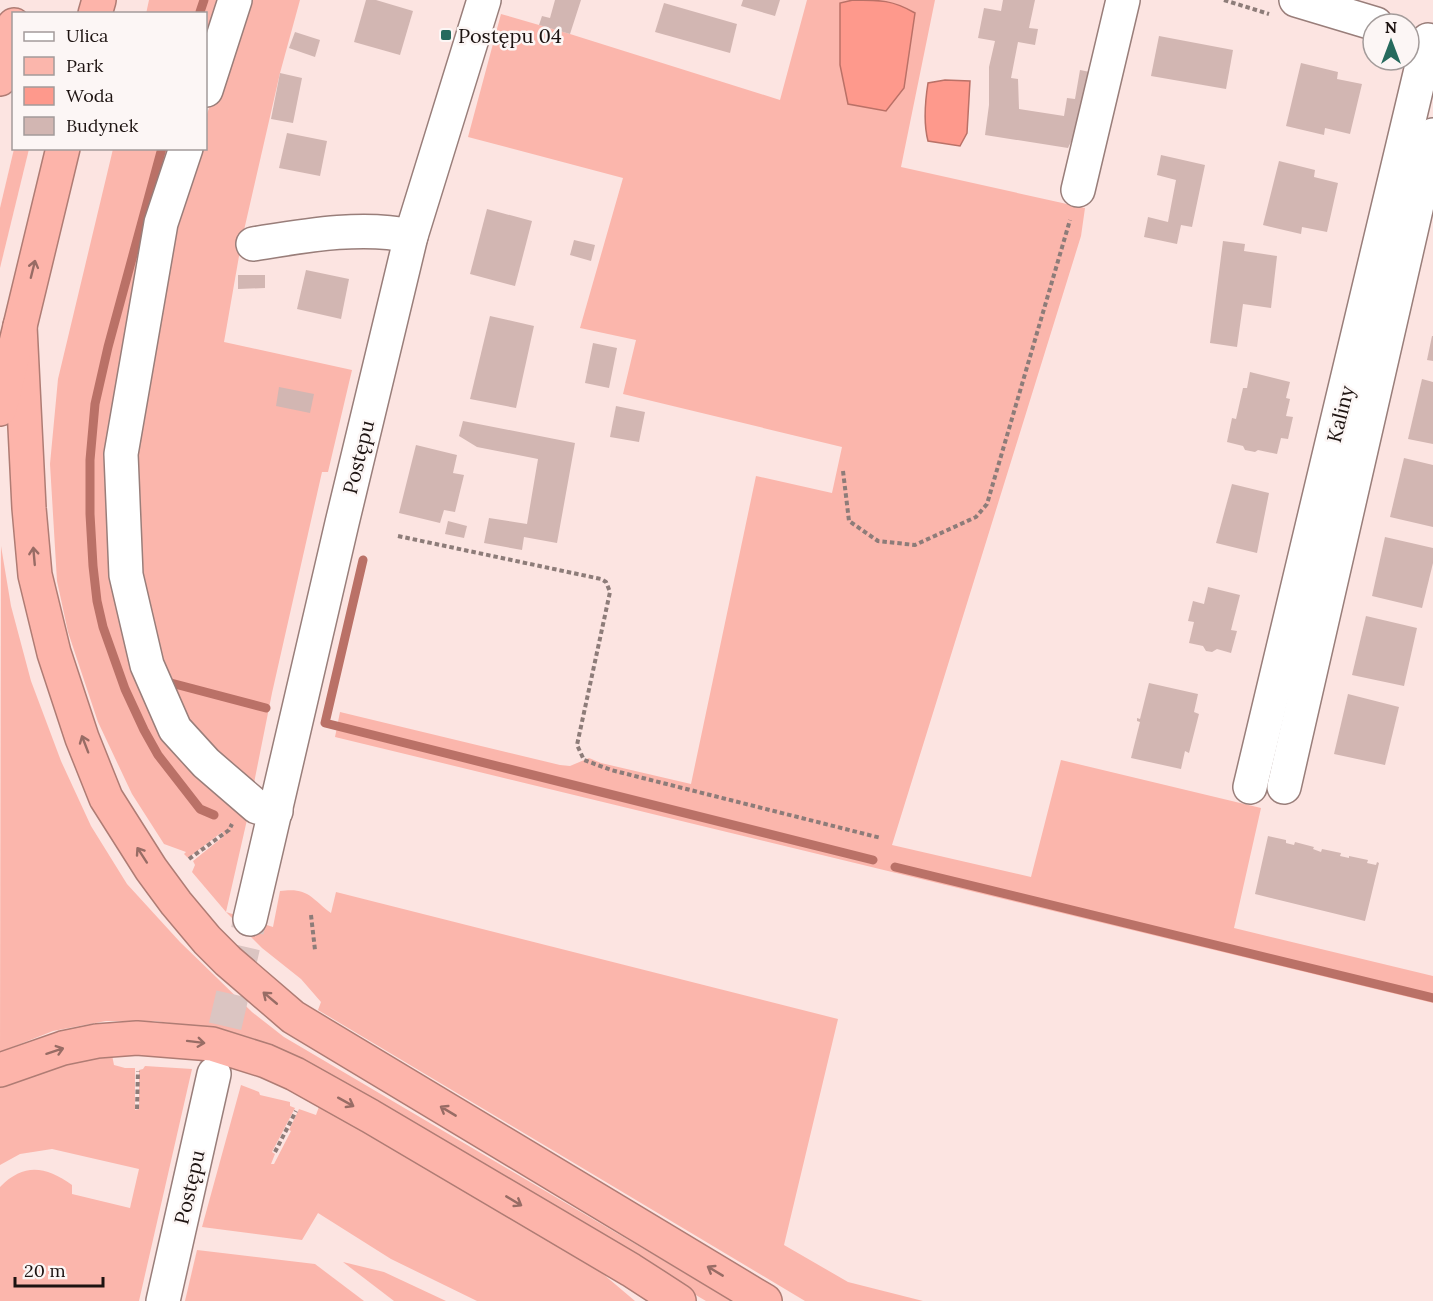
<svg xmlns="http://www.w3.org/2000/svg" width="1433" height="1301" font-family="Lora,serif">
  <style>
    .green { fill: #fbb6ac }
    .water { fill: #fe998c; stroke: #ba7167; stroke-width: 1.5 }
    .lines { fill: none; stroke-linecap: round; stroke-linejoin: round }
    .stream { stroke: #ba7167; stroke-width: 9 }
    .building { fill: #d2b6b2 }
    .minor-tunnel { stroke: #dbc5c2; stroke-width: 33; stroke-dasharray: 33 16; stroke-linecap: butt }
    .minor-casing { stroke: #997e7a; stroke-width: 36 }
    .highway-casing { stroke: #af7c74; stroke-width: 36 }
    .path { stroke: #8d7c79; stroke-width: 4; stroke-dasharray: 4.5 3; stroke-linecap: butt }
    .minor { stroke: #fff; stroke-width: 33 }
    .highway { stroke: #fdb4aa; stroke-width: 33 }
    .oneway { stroke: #986c65 }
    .poi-dot { fill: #266a5d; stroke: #fcf6f5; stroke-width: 2 }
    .labels { text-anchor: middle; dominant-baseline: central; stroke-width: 5; stroke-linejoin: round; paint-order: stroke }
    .poi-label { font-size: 20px; fill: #1d1311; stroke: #fcf6f5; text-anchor: start }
    .street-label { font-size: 20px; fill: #1d1311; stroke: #fcf6f5 }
  </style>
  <rect width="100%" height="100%" fill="#fce4e1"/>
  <g class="green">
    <path d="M 149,0 L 228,0 L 206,69 L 206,14 L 146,14 Z"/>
    <path d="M 245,0 L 300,0 L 280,73 L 242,239 L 224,342 L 352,370 L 328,472 L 322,472 L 272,693 L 252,793 L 180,723 L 130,573 L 129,457 L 153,312 L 195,149 L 206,148 L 206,117 Z"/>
    <path d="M 807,0 L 935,0 L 901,167 L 1085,208 L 1081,236 L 892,845 L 1031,877 L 1061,760 L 1261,808 L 1234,928 L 1433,976 L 1433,1003 L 335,737 L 340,712 L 560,765 L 570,766 L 589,758 L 601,763 L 691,784 L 756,476 L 832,493 L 842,447 L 623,394 L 636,340 L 580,328 L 623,178 L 468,137 L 501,14 L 570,34 L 780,100 Z"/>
    <path d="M 14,149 L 29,149 L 0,268 L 0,208 Z"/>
    <path d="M 113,149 L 180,149 L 147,260 L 128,633 L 249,811 L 226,912 L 273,927 L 280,891 C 308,887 311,898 331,913 L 336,892 L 838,1019 L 784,1245 L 848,1282 L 923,1301 L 805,1301 L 318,1010 L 321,1002 L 301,979 L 262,948 L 226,912 L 192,872 L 195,865 L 193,861 L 224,836 L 222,832 L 188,858 L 184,854 L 186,852 L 164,844 L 132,794 L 98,722 L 68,632 L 57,581 L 50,464 L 58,379 Z"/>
    <path d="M 1,546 L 11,606 L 31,681 L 61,761 L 91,826 L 127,884 L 180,942 L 252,1012 L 284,1037 L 732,1301 L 706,1301 L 319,1074 L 213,1029 L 155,1021 L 106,1021 L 53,1031 L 0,1052 Z"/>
    <path d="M 112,1055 L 114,1065 L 125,1068 L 135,1068 L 135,1110 L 139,1109 L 139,1070 L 143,1069 L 145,1066 L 192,1069 L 139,1301 L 0,1301 L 0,1187 C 25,1162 46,1167 72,1185 L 72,1194 L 130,1208 L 139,1169 L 52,1149 L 20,1154 L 0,1165 L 0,1085 L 38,1070 Z"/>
    <path d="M 241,1085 L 259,1092 L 260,1095 L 290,1102 L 290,1106 L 295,1108 L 272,1152 L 275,1154 L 271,1164 L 274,1164 L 291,1131 L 289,1130 L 299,1109 L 316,1115 L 320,1104 L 596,1268 L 635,1301 L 477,1301 L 391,1259 L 318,1213 L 302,1240 L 202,1227 Z"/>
    <path d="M 197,1250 L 315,1264 L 364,1301 L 185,1301 Z"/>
    <path d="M 343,1262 L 384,1272 L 446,1301 L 394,1301 Z"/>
  </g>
  <g class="water">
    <path d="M 853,0 C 880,0 893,0 915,13 L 904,88 L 886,111 L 848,104 L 840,65 L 840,3 Z"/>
    <path d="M 945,80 L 970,81 L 967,133 L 960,146 L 928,141 C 923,122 925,102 928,83 Z"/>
  </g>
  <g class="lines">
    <g class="stream">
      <path d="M 200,12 L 204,0"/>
      <path d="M 162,148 L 108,347 L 95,404 L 90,460 L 90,514 L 93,566 L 97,601 L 103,627 L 125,689 L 144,730 L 158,755 L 200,809 L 214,815"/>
      <path d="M 363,560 L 325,723 L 873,860"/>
      <path d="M 171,683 L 266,708"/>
      <path d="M 895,867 L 1433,998"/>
    </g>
  </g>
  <g class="building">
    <path d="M 366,0 L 376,0 L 413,11 L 400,55 L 354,42 Z"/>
    <path d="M 555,0 L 581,0 L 570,34 L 539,25 L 542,16 L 550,18 Z"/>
    <path d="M 743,0 L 780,0 L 775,16 L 741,6 Z"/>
    <path d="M 1003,0 L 1035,0 L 1029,28 L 1038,29 L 1035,45 L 1018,42 L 1011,78 L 1018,79 L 1019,109 L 1064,116 L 1067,98 L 1075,99 L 1080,70 L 1090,72 L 1082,119 L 1068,148 L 985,135 L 989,105 L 989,67 L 995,41 L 978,38 L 984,8 L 1001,11 Z"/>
    <path d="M 664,3 L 737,24 L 730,53 L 655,32 Z"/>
    <path d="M 295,32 L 320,40 L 315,57 L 289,48 Z"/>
    <path d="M 1159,36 L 1233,50 L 1226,89 L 1151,76 Z"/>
    <path d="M 1301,63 L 1338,72 L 1337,79 L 1362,84 L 1350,134 L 1325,128 L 1324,135 L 1286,126 Z"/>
    <path d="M 280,73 L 302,78 L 293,123 L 271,119 Z"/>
    <path d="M 287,133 L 327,141 L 320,176 L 279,168 Z"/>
    <path d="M 1161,155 L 1205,165 L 1192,227 L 1181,225 L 1177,244 L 1144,237 L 1148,217 L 1168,222 L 1176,180 L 1157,175 Z"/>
    <path d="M 1279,161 L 1315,170 L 1314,177 L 1338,183 L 1327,232 L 1302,227 L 1301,234 L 1263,225 Z"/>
    <path d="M 487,209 L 532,221 L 515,286 L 470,274 Z"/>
    <path d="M 574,240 L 595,245 L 591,261 L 570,255 Z"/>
    <path d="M 1223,241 L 1245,244 L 1244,251 L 1277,256 L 1271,308 L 1243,304 L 1237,347 L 1210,343 Z"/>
    <path d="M 306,270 L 349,279 L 341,319 L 297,309 Z"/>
    <path d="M 238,275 L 265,275 L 265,288 L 238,289 Z"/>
    <path d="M 490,316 L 534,326 L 516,408 L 470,399 Z"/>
    <path d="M 1432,336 L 1433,336 L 1433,361 L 1427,360 Z"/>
    <path d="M 593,343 L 617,348 L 609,388 L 585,383 Z"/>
    <path d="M 1250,372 L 1290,382 L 1286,398 L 1290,399 L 1286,416 L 1293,417 L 1288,439 L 1281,438 L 1277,454 L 1258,450 L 1255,452 L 1245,450 L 1243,446 L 1227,442 L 1232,418 L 1236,419 L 1243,388 L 1247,388 Z"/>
    <path d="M 1422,379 L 1433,382 L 1433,444 L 1408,439 Z"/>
    <path d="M 279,387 L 314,394 L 310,413 L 276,406 Z"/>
    <path d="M 616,406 L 645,412 L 639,442 L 610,437 Z"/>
    <path d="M 463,421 L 575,443 L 557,543 L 524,537 L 522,550 L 484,543 L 489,518 L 527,524 L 538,459 L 477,447 L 459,436 Z"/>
    <path d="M 416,445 L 457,455 L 453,473 L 464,475 L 455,512 L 444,510 L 440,523 L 399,513 Z"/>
    <path d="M 1404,458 L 1433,465 L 1433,527 L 1390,517 Z"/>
    <path d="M 1232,484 L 1269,493 L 1257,553 L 1216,543 Z"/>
    <path d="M 448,521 L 467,526 L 464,538 L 445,534 Z"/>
    <path d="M 1385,537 L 1433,548 L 1433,563 L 1422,608 L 1372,596 Z"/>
    <path d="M 1208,587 L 1240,595 L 1231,630 L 1237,631 L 1231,653 L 1217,649 L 1212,652 L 1206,651 L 1203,646 L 1189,643 L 1194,622 L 1188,621 L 1193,601 L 1204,604 Z"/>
    <path d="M 1366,616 L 1417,628 L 1404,686 L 1352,675 Z"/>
    <path d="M 1149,683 L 1198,694 L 1194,712 L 1199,714 L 1189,753 L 1185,751 L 1181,769 L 1131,758 L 1140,722 L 1137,721 L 1137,718 L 1140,719 Z"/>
    <path d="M 1348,694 L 1399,707 L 1385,765 L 1334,754 Z"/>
    <path d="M 1268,836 L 1286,840 L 1286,843 L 1294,845 L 1295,842 L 1314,847 L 1313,849 L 1321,852 L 1322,849 L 1341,853 L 1340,856 L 1349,858 L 1349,856 L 1368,860 L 1367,863 L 1376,865 L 1377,862 L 1379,863 L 1365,921 L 1255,894 Z"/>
  </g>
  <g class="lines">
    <path class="minor-tunnel" d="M 214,1074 L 250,919"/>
    <g class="minor-casing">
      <g id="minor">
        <path d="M 1296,0 L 1376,24"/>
        <path d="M 206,90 L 235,0"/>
        <path d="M 186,148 L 161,223 L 121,454 L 126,575 L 147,665 L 175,729 L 206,763 L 257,807 L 276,811"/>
        <path d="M 1078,190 L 1123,0"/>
        <path d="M 253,244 C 303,236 361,225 411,236"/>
        <path d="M 1250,787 L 1428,40"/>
        <path d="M 1284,787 L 1433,135"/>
        <path d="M 250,919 L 342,523 L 411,236 L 484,0"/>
        <path d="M 163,1301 L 214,1074"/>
      </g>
    </g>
    <g class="highway-casing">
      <g id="highway">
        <path d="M 95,14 L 99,0"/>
        <path d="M 0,79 L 14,25"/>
        <path d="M 20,326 L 29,508 L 35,575 L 54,653 L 82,738 L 106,798 L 151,869 L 176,903 L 207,940 L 228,961 L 293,1017 L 765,1301"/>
        <path d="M 0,409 L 63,148"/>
        <path d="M 0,1070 L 63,1048 L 97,1041 L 137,1038 L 212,1044 L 266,1061 L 295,1074 L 370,1116 L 631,1270 L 679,1301"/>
      </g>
    </g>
    <g class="path">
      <path d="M 1224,0 L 1269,14"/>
      <path d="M 843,471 L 849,521 L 878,541 L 915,545 L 976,517 L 987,504 L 1070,220"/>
      <path d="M 398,536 L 601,579 L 606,582 L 610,592 L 577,745 L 584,760 L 611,770 L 881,838"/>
      <path d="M 189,859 L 229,830 L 232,824"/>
      <path d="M 311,915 L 315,950"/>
      <path d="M 137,1109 L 138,1071"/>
      <path d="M 275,1152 L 296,1111"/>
    </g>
    <use href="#minor" class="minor"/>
    <use href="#highway" class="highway"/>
  </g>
  <defs><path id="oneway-shaft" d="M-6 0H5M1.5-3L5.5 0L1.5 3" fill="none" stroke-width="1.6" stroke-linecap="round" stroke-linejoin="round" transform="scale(1.5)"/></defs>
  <g class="oneway">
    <use href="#oneway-shaft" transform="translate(33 269) rotate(-76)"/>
    <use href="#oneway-shaft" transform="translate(34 556) rotate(-95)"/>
    <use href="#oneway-shaft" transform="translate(85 744) rotate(-111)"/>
    <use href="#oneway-shaft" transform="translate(142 855) rotate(-123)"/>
    <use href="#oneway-shaft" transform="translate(270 998) rotate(-140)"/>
    <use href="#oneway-shaft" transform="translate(196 1042) rotate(7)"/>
    <use href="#oneway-shaft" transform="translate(55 1051) rotate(-18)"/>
    <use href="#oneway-shaft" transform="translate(346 1102) rotate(29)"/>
    <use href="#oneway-shaft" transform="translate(448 1111) rotate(-149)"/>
    <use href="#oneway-shaft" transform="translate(514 1201) rotate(31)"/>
    <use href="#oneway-shaft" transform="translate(715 1271) rotate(-149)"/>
  </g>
  <rect class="poi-dot" x="440" y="29" width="12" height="12" rx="3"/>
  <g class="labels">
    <g class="poi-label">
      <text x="458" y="35">Postępu 04</text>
    </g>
    <g class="street-label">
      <text transform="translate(1340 414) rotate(-76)">Kaliny</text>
      <text transform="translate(358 457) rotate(-76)">Postępu</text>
      <text transform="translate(189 1187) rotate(-77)">Postępu</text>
    </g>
  </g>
  <rect x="12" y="12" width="195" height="138" fill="#fcf6f5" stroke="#a39b9a" stroke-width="1.5"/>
  <rect x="24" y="32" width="30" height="9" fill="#ffffff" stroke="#a39b9a" stroke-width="1.5"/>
  <text x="66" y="42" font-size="18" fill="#1d1311">Ulica</text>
  <rect x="24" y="57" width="30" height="18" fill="#fbb6ac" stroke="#a39b9a" stroke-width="1.5"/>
  <text x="66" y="72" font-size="18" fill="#1d1311">Park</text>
  <rect x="24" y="87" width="30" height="18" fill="#fe998c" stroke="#a39b9a" stroke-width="1.5"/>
  <text x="66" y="102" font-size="18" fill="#1d1311">Woda</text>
  <rect x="24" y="117" width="30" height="18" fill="#d2b6b2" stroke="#a39b9a" stroke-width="1.5"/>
  <text x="66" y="132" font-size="18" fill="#1d1311">Budynek</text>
  <g transform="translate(1391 42)"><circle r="28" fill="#fcf6f5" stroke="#a39b9a" stroke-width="1.5"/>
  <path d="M0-4.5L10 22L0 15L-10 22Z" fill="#266a5d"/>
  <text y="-9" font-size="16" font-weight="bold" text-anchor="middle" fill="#1d1311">N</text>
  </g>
  <path d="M15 1277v9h88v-9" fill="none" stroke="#1d1311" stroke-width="3"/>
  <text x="24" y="1277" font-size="18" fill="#1d1311" stroke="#fcf6f5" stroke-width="4.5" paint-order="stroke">20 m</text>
</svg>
